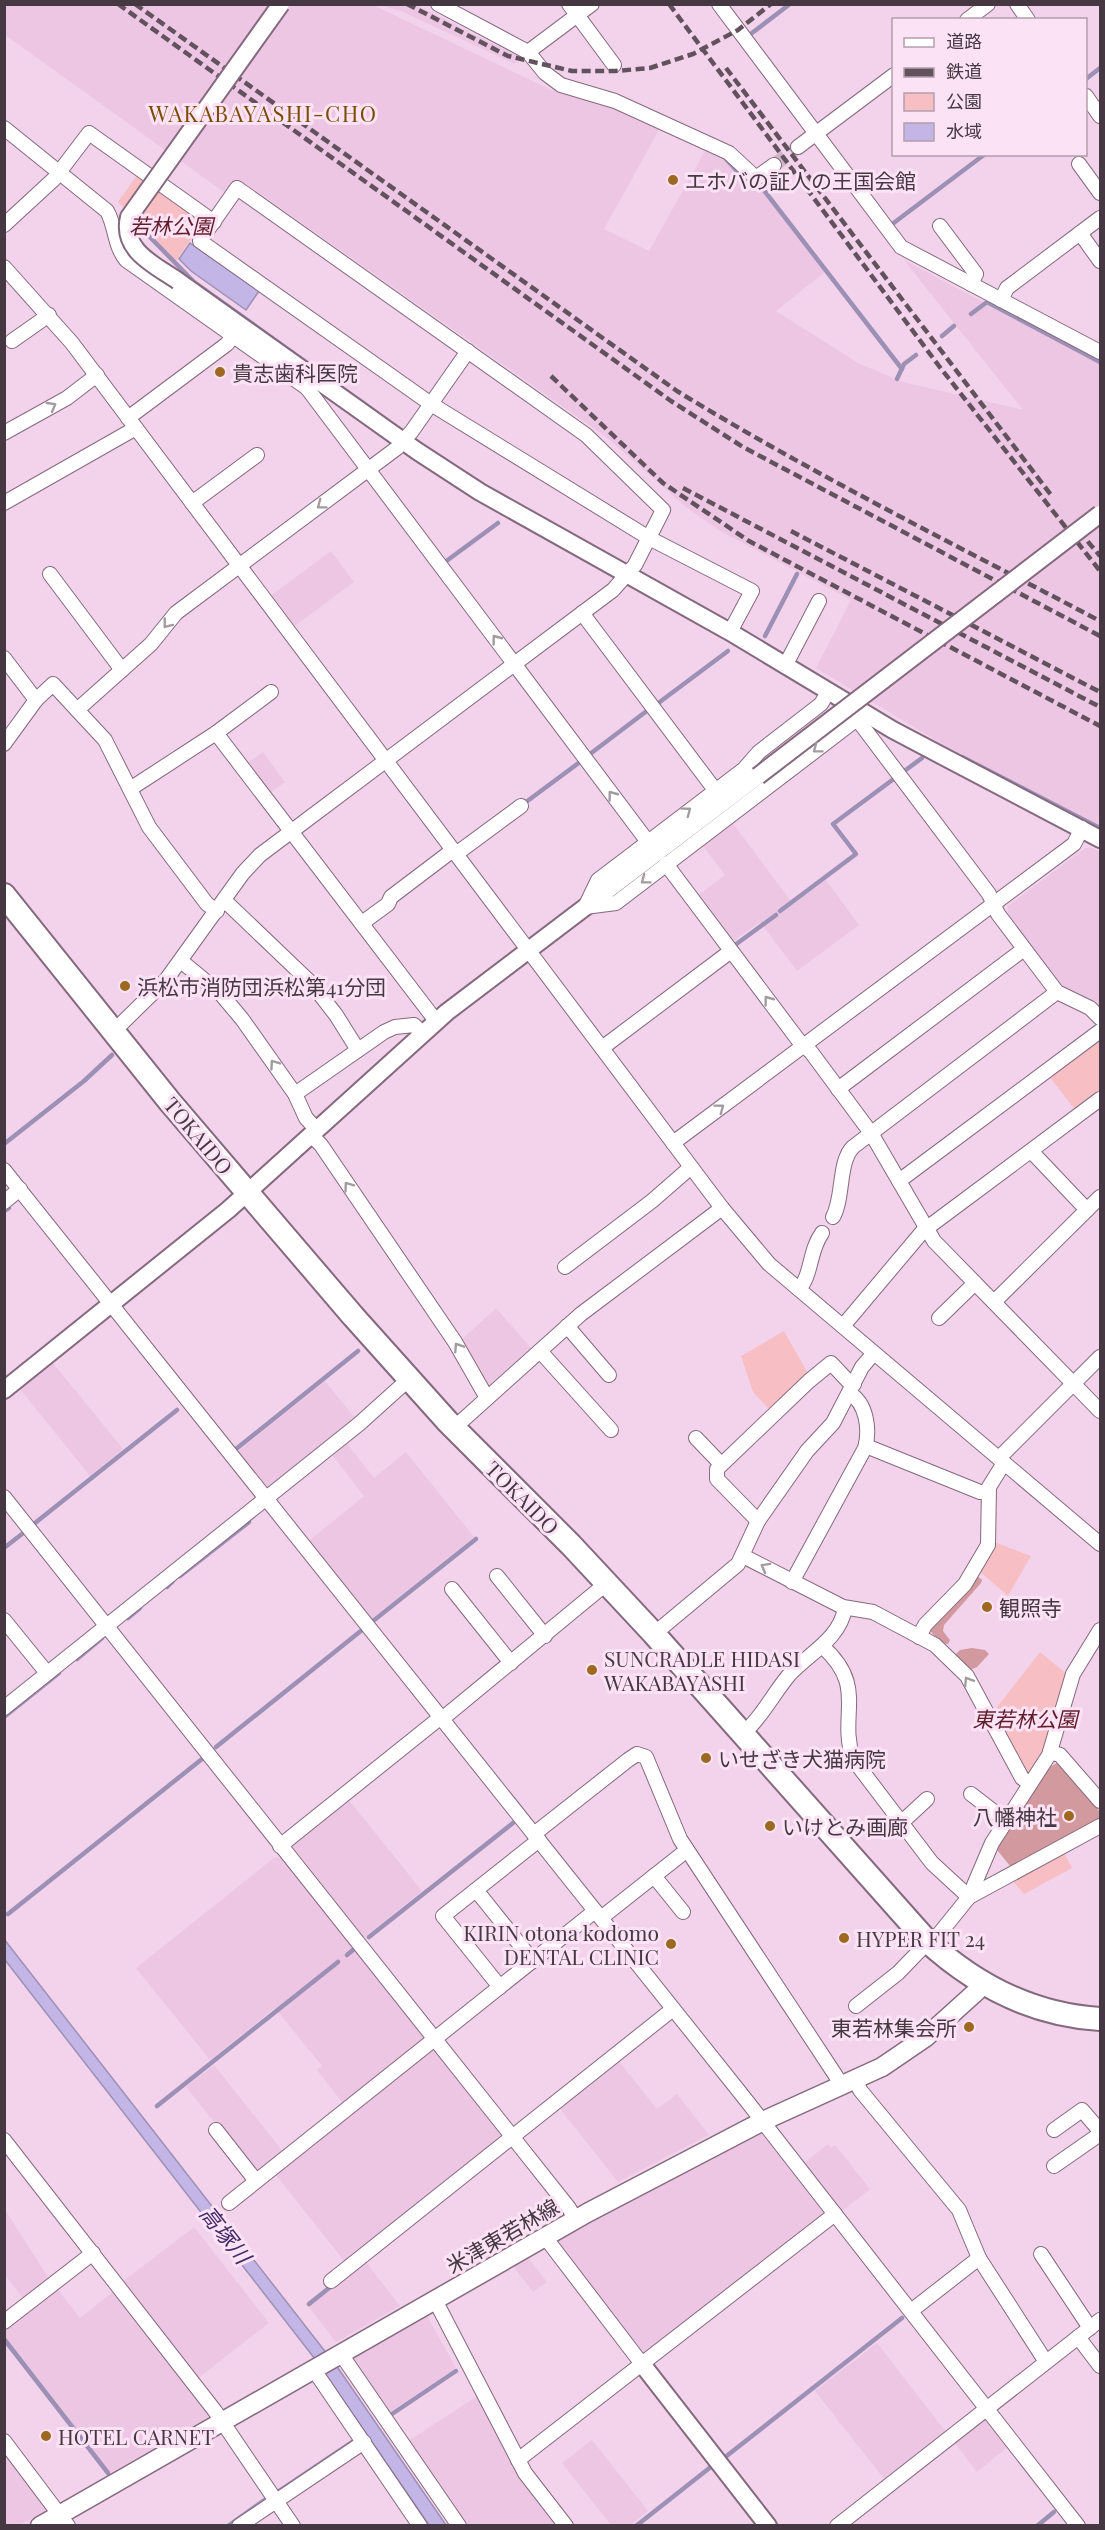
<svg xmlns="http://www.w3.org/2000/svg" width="1105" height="2530" font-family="'Playfair Display','Noto Sans JP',serif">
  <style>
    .built { fill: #edc6e3 }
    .green { fill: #f7bfc3 }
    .forest { fill: #d2999e }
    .water { fill: #c3b5e6; stroke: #9d90b5; stroke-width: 1.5 }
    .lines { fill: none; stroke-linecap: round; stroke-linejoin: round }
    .stream { stroke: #9d90b5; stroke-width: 4.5 }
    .minor-tunnel { stroke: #d0b4c9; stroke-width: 14; stroke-dasharray: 14 7; stroke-linecap: butt }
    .minor-casing { stroke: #85697e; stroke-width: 16 }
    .tertiary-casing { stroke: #85697e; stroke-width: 20 }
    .secondary-casing { stroke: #85697e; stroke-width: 21 }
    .trunk-casing { stroke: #85697e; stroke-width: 26 }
    .minor { stroke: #fff; stroke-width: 14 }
    .tertiary { stroke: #fff; stroke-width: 16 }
    .secondary { stroke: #fff; stroke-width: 18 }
    .trunk { stroke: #fff; stroke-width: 22 }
    .rail { stroke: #62525e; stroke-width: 4.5; stroke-dasharray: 9 4.5; stroke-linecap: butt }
    .tertiary-bridge-casing { stroke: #85697e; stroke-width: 20; stroke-linecap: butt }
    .tertiary-bridge { stroke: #fff; stroke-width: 16 }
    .oneway { stroke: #a29ca0 }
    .poi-dot { fill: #9d6820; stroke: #fce2f5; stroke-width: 2 }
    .labels { text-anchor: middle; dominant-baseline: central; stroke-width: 6; stroke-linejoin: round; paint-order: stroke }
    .poi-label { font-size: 21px; fill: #453842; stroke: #fce2f5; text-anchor: start }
    .park-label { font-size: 21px; font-style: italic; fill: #611c29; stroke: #fce2f5 }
    .street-label { font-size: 21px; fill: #453842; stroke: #fce2f5 }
    .neighbourhood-label { font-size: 22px; letter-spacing: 1.5px; fill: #7a4c00; stroke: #fce2f5 }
    .water-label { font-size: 22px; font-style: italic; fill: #402b66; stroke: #fce2f5 }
  </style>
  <rect width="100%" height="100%" fill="#f3d3eb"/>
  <g class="built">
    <path d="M 5,5 L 373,5 L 556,92 L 613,108 L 659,130 L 604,229 L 649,251 L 705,151 L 725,160 L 745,184 L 762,191 L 825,272 L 776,311 L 858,363 L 903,382 L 1023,410 L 904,260 L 1100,364 L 1100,825 L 952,750 L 816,668 L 851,600 L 720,531 L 686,507 L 606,437 L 239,179 L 228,195 L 5,35 Z"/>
    <path d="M 380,5 L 416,5 L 518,56 L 515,64 L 403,12 Z"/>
    <path d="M 331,551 L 354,582 L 292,628 L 269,597 Z"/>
    <path d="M 263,752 L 285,782 L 267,795 L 244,765 Z"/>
    <path d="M 732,822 L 793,904 L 826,880 L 859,925 L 797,971 L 760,922 L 732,942 L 697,896 L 725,875 L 702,845 Z"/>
    <path d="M 1085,848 L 1093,848 L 1100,852 L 1100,1008 L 1062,987 L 1007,915 L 1008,906 Z"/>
    <path d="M 496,1308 L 533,1350 L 489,1389 L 460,1341 Z"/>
    <path d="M 53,1363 L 123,1449 L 90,1476 L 20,1389 Z"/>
    <path d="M 325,1381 L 355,1418 L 267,1488 L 238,1451 Z"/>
    <path d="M 347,1444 L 374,1478 L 406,1452 L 474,1537 L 371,1619 L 309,1541 L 364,1496 L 333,1456 Z"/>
    <path d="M 348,1799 L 422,1891 L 362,1939 L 291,1850 L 292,1844 Z"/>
    <path d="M 275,1857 L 281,1858 L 425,2037 L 424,2043 L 345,2106 L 317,2070 L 322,2066 L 275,2008 L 210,2060 L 136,1968 Z"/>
    <path d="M 430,2051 L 436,2051 L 501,2133 L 501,2139 L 346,2263 L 275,2174 Z"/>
    <path d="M 617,2059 L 657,2109 L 677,2094 L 709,2135 L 618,2182 L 558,2106 Z"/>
    <path d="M 214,2065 L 285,2154 L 258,2176 L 186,2087 Z"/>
    <path d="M 762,2132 L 825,2213 L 824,2217 L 643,2355 L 556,2245 L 557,2241 Z"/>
    <path d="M 828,2144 L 831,2148 L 835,2145 L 870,2189 L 842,2211 L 804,2163 Z"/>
    <path d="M 4,2208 L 51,2282 L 26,2302 L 5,2275 Z"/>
    <path d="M 194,2227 L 269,2323 L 197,2379 L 122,2282 Z"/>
    <path d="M 528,2258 L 547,2282 L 533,2292 L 513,2266 Z"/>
    <path d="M 365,2261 L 400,2306 L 336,2342 L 308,2306 Z"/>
    <path d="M 55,2286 L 80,2318 L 115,2290 L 212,2415 L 110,2473 L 5,2338 L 5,2326 Z"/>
    <path d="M 427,2316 L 456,2368 L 387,2414 L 350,2359 Z"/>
    <path d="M 877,2343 L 946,2432 L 885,2480 L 815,2391 Z"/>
    <path d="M 480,2394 L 561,2525 L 464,2525 L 407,2442 Z"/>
    <path d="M 982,2420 L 987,2421 L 1008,2447 L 977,2472 L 954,2442 Z"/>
    <path d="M 592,2440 L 648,2511 L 630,2525 L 611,2525 L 562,2463 Z"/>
    <path d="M 4,2451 L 48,2507 L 47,2511 L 19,2525 L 5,2525 Z"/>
  </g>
  <g class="green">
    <path d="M 137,175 L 200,220 L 201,225 L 176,261 L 118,202 Z"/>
    <path d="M 1097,1038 L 1100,1040 L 1099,1089 L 1096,1095 L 1076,1111 L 1048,1075 Z"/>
    <path d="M 784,1331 L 809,1375 L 774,1408 L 768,1408 L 753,1392 L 741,1356 Z"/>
    <path d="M 994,1542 L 1031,1556 L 1008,1596 L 978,1570 Z"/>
    <path d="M 1040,1652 L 1068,1675 L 1044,1753 L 1029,1777 L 990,1716 Z"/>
    <path d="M 1063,1851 L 1072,1868 L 1024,1894 L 1011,1879 Z"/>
  </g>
  <g class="forest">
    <path d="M 977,1576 L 982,1580 L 981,1583 L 944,1625 L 943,1631 L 950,1640 L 948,1644 L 942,1643 L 931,1632 L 930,1627 Z"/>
    <path d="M 972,1648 L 985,1650 L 989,1654 L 977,1667 L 970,1670 L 955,1655 L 960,1650 Z"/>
    <path d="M 1057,1763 L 1095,1804 L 1099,1811 L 1099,1819 L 1010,1866 L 998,1851 L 998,1846 L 1050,1767 Z"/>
  </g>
  <g class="water">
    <path d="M 190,243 L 259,291 L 246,310 L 191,271 L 179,259 Z"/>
    <path d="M 4,1939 L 338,2368 L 446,2525 L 429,2525 L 315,2359 L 5,1960 Z"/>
  </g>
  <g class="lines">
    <g class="stream">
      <path d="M 748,36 L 790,4"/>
      <path d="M 1086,79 L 1100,68"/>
      <path d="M 726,159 L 747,182"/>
      <path d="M 763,189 L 902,369"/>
      <path d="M 891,225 L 985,154"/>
      <path d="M 141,228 L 194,282 L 377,413"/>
      <path d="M 971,314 L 987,302 L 1100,362"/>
      <path d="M 942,336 L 954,326"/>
      <path d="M 897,379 L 904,364 L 916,355"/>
      <path d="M 445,562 L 498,523"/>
      <path d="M 765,636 L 797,574"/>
      <path d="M 657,704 L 728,651"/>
      <path d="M 590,754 L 648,710"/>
      <path d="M 962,757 L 1100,828"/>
      <path d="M 903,772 L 922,758"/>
      <path d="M 522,805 L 580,762"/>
      <path d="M 780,911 L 856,854 L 833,824 L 895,778"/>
      <path d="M 735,945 L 776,915"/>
      <path d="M 4,1144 L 84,1081 L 112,1055"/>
      <path d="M 4,1211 L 9,1208"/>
      <path d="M 236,1449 L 358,1351"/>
      <path d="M 35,1523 L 177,1410"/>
      <path d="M 4,1548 L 22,1534"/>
      <path d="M 180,1576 L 249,1522"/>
      <path d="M 167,1587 L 173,1581"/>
      <path d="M 128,1618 L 140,1608"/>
      <path d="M 373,1621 L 476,1539"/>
      <path d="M 77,1659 L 102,1638"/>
      <path d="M 4,1717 L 59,1673"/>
      <path d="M 216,1747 L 362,1630"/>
      <path d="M 8,1914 L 202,1759"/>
      <path d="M 369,1937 L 513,1823"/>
      <path d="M 347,1955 L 354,1949"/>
      <path d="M 157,2106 L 338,1962"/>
      <path d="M 309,2304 L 334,2284"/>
      <path d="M 4,2339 L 108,2473"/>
      <path d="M 389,2416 L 456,2371"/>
      <path d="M 724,2458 L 902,2318"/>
      <path d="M 279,2491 L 352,2442"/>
      <path d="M 228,2526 L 266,2499"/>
      <path d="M 636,2526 L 712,2466"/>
      <path d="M 1037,2526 L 1054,2512"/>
    </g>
    <path class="minor-tunnel" d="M 774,165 L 798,147"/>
    <g class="minor-casing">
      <g id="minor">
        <path d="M 438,4 L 528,52 L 592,4"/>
        <path d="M 569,4 L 614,65"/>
        <path d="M 719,4 L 901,247 L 1100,352"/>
        <path d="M 1017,4 L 1028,20"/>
        <path d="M 967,20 L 988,4"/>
        <path d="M 528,52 L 545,73 L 561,85 L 615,101 L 729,153 L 756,178 L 774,165"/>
        <path d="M 1086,96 L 1100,116"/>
        <path d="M 4,128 L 107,211 C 116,227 114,245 126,260 L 307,388 L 312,382"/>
        <path d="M 798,147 L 894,75"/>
        <path d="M 1079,164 L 1100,193"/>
        <path d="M 4,225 L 54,179 L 89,133 L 214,222"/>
        <path d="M 940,226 L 976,274 L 971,284"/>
        <path d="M 1080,233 L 1100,261"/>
        <path d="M 4,267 L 72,343 L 722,1208 L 769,1264 L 1100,1544"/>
        <path d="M 1001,300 L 1007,288 L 1100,218"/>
        <path d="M 12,341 L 49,315"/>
        <path d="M 307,388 L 648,842"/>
        <path d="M 128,418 L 227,344 L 233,336"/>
        <path d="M 4,433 L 67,398 L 97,375"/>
        <path d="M 4,503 L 136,428"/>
        <path d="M 192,503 L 257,455"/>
        <path d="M 50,574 L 122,670"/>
        <path d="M 582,613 L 715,790"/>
        <path d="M 4,658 L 36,700"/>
        <path d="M 785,666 L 819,601"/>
        <path d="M 828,692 L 821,704 L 759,752 L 744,769 L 598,880 L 585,907 L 616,903 L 857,719 L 861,712"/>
        <path d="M 77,710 L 151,644 L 176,613 L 397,448 L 412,431 L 468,351"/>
        <path d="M 857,719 L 989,894 L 998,914 L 1057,992 L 1090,1008 L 1100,1018"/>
        <path d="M 216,733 L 436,1021"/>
        <path d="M 4,744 L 36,700 L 53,684 L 105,740 L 149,827 L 207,904 L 217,911"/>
        <path d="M 130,789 L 216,733 L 271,692"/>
        <path d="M 456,854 L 521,806"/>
        <path d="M 666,864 L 799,1041 L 811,1052 L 871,1133 L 934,1241 L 1100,1411"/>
        <path d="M 224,900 L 312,984 L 336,1015 L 358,1050"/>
        <path d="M 362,923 L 388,904 L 391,897 L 453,850"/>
        <path d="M 181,961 L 221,994 L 242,1019 L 295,1094 L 306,1118 L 317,1130"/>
        <path d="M 114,1031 L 166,980 L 243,873 L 260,855 L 613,590 L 635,565 L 663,510 L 586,435 L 237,188 L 200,241 L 431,404 L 649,538 L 752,591 L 730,632"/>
        <path d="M 602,1048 L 731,951"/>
        <path d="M 838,1089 L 1024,949"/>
        <path d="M 295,1094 L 384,1032 L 395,1027 L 414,1025 L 422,1033"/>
        <path d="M 312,1136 L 321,1145 L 455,1342 L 487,1398"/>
        <path d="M 673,1143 L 1074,844 L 1082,828"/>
        <path d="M 1031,1151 L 1087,1210"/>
        <path d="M 4,1170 L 746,2100 L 1078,2526"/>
        <path d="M 899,1181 L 1100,1031"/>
        <path d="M 4,1202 L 20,1189"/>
        <path d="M 833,1217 C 844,1197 838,1162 853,1147 L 1057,992"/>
        <path d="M 565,1267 L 652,1201 L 691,1167"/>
        <path d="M 799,1289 C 812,1275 809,1251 822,1233"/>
        <path d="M 994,1302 L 1100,1197"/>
        <path d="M 939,1318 L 975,1283"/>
        <path d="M 567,1326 L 609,1375"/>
        <path d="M 843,1326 L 923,1231 L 1100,1099"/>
        <path d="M 540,1351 L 611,1430"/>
        <path d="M 454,1428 L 581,1314 L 722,1208"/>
        <path d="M 696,1438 L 721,1464"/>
        <path d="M 866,1446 L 980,1492 L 988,1492"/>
        <path d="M 999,1458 L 1100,1357"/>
        <path d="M 4,1497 C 192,1735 380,1972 569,2208 L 575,2219"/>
        <path d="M 758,1521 L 717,1479 L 717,1469 L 809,1381 L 831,1363 L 848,1381 L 854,1384"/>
        <path d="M 743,1556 L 843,1607 L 873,1612 L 935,1645 L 967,1676 L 1022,1778 L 1030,1784"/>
        <path d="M 497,1576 L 545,1636"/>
        <path d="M 792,1582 L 865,1448 C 870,1430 867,1403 849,1393"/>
        <path d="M 452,1589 L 511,1663"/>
        <path d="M 4,1620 L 47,1673"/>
        <path d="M 654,1634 L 738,1564 L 758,1521 L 807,1451 L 833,1423 L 862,1367 L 874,1353"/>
        <path d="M 919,1637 L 925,1625 L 965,1584 L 988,1545 L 989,1487 L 1004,1463"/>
        <path d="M 822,1646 C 868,1687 838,1713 853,1759 L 932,1863 L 969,1897 L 1100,1826"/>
        <path d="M 4,1708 L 359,1424 L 409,1379"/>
        <path d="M 442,1719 L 607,1583"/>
        <path d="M 743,1734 C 762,1717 773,1694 789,1675 C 808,1654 840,1639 845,1608"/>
        <path d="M 1050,1752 L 1060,1755 L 1100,1801"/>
        <path d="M 971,1794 L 1006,1821"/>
        <path d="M 901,1823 L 927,1799"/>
        <path d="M 534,1834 L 628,1760 L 637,1754 L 646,1757 L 680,1839 L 836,2076 L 841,2087"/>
        <path d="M 280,1846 L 441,1717"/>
        <path d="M 654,1876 L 683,1912"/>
        <path d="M 476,1890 L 533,1961"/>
        <path d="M 601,1918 L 687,1850"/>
        <path d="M 931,1944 L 969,1897 L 992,1843 L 1049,1755 L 1073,1674 L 1100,1630"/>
        <path d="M 500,1987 L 443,1916 L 539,1840"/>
        <path d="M 856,2006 L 898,1973 L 928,1942"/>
        <path d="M 856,2080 L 860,2090 L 959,2210 L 979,2258 L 1046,2362"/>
        <path d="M 216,2130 L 256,2181"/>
        <path d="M 1054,2130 L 1082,2110 L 1100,2131"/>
        <path d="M 4,2140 L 215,2411 L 293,2526"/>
        <path d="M 1054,2166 L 1100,2134"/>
        <path d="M 229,2203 L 595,1911"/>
        <path d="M 545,2237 L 642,2364"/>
        <path d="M 1041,2254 L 1090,2328"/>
        <path d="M 331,2281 L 673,2009"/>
        <path d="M 435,2300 L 525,2473 L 566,2526"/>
        <path d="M 911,2311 L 979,2258"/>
        <path d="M 4,2322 L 93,2253"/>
        <path d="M 1078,2337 L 1100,2366"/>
        <path d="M 341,2354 L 459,2526"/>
        <path d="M 314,2370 L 420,2526"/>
        <path d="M 4,2441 L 68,2526"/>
        <path d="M 518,2460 L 835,2214"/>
        <path d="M 239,2526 L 364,2442"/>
        <path d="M 837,2526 L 1100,2320"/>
      </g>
    </g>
    <g class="tertiary-casing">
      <g id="tertiary">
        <path d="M 178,281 L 417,451 L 480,492 L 730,632 L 893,730 L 1100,839"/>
        <path d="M 4,1390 L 228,1210 L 447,1012 L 758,776"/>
        <path d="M 642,2364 L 768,2526"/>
      </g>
    </g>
    <g class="secondary-casing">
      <path id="secondary" d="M 40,2526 L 587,2213 L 763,2121 L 882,2067 L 926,2037 L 977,1991 L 982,1983"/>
    </g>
    <g class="trunk-casing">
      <path id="trunk" d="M 4,895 L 170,1102 L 353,1316 L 448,1422 L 571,1545 L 654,1634 L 926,1940 C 975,1985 1033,2015 1100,2019"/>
    </g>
    <use href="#minor" class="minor"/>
    <use href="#tertiary" class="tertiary"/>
    <use href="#secondary" class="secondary"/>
    <use href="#trunk" class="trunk"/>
    <g class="rail">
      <path d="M 118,4 L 671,401 L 743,447 L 1100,636"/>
      <path d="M 135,4 L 677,391 C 814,475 958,546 1100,621"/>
      <path d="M 407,4 L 508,56 L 572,71 L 615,71 L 650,68 L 693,54 L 738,30 L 771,4"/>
      <path d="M 669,4 L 939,366 L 1100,571"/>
      <path d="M 726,68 L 1051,495"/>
      <path d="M 551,376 L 663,483 L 749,541 L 1100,726"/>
      <path d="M 683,488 L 1100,707"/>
      <path d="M 791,531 L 1100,692"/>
      <path d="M 1079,531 L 1100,556"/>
    </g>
    <g class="tertiary-bridge-casing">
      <g id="tertiary-bridge">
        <path d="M 178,281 C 155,265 121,251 129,217 L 281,4"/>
        <path d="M 758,776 L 1100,514"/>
      </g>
    </g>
    <use href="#tertiary-bridge" class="tertiary-bridge"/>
  </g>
  <defs><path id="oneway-chevron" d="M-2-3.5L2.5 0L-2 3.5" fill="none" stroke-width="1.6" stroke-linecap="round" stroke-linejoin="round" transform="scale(1.5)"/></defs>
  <g class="oneway">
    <use href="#oneway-chevron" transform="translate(52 406) rotate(-30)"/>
    <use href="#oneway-chevron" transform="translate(321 505) rotate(143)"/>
    <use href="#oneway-chevron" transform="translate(167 624) rotate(128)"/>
    <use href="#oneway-chevron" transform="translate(496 639) rotate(-127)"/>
    <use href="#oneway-chevron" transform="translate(817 749) rotate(143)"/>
    <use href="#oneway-chevron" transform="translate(612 795) rotate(-127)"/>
    <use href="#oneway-chevron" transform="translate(687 811) rotate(-37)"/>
    <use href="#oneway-chevron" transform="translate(645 880) rotate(143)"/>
    <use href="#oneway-chevron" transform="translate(768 1000) rotate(-127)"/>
    <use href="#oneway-chevron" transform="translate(274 1064) rotate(-125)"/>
    <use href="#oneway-chevron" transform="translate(720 1108) rotate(-37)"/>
    <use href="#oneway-chevron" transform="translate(348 1186) rotate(-126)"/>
    <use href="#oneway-chevron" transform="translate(458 1347) rotate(-123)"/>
    <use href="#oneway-chevron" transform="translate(765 1567) rotate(-151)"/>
    <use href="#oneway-chevron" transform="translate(968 1681) rotate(-122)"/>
  </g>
  <g class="poi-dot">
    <circle cx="673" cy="180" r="6"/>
    <circle cx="220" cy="372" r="6"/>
    <circle cx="125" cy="986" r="6"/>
    <circle cx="987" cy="1607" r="6"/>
    <circle cx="592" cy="1670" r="6"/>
    <circle cx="706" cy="1758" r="6"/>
    <circle cx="1069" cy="1816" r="6"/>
    <circle cx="770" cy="1826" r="6"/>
    <circle cx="844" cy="1938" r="6"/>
    <circle cx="671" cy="1944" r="6"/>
    <circle cx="969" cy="2027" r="6"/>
    <circle cx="46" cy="2436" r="6"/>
  </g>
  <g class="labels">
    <g class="poi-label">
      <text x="685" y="180">エホバの証人の王国会館</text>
      <text x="232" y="372">貴志歯科医院</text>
      <text x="137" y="986">浜松市消防団浜松第41分団</text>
      <text x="999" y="1607">観照寺</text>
      <text x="604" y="1658">SUNCRADLE HIDASI<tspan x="604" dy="24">WAKABAYASHI</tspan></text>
      <text x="718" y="1758">いせざき犬猫病院</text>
      <text x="1057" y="1816" text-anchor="end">八幡神社</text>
      <text x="782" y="1826">いけとみ画廊</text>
      <text x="659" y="1932" text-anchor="end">KIRIN otona kodomo<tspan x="659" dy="24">DENTAL CLINIC</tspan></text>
      <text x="856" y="1938">HYPER FIT 24</text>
      <text x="957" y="2027" text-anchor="end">東若林集会所</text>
      <text x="58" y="2436">HOTEL CARNET</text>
    </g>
    <g class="park-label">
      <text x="171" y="225">若林公園</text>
      <text x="1025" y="1718">東若林公園</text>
    </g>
    <g class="street-label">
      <text transform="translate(199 1135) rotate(50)">TOKAIDO</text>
      <text transform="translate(523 1497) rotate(45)">TOKAIDO</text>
      <text transform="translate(502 2235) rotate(-30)">米津東若林線</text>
    </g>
    <g class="neighbourhood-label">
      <text x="263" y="113">WAKABAYASHI-CHO</text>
    </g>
    <g class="water-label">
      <text transform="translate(226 2234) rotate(52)">高塚川</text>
    </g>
  </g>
  <rect width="1105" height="2530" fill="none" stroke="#453842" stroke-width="12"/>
  <rect x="892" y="18" width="195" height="138" fill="#fce2f5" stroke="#b39ead" stroke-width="1.5"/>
  <rect x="904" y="38" width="30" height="9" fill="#ffffff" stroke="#b39ead" stroke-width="1.5"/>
  <text x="946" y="48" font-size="18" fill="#453842">道路</text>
  <rect x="904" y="68" width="30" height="9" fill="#62525e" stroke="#b39ead" stroke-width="1.5"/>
  <text x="946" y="78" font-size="18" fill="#453842">鉄道</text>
  <rect x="904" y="93" width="30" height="18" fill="#f7bfc3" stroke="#b39ead" stroke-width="1.5"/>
  <text x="946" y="108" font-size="18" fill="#453842">公園</text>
  <rect x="904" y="123" width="30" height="18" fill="#c3b5e6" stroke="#b39ead" stroke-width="1.5"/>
  <text x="946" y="138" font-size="18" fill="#453842">水域</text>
</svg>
